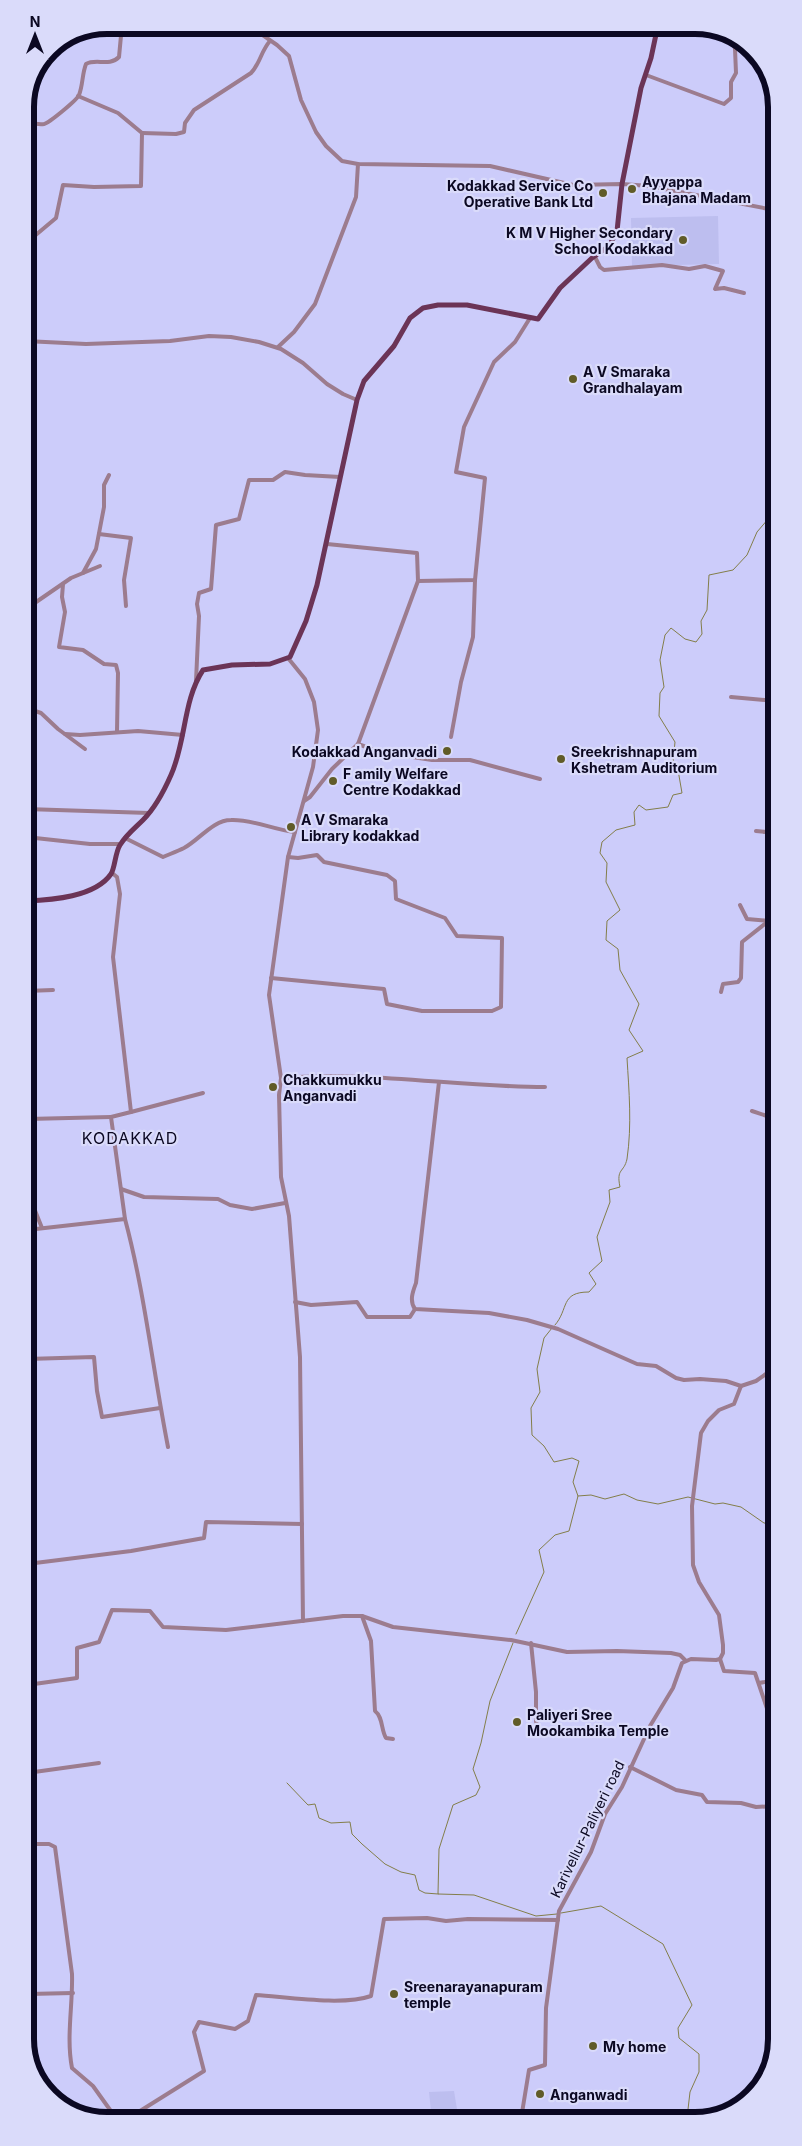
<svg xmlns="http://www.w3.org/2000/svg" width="802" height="2146" font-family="Inter,sans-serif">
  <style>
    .built { fill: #bdbeef }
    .green { fill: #e19573 }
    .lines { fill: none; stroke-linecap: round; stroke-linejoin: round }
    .stream { stroke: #837e49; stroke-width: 1 }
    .minor { stroke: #9c7c8e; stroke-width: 4 }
    .major { stroke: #6b3456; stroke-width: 5 }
    .poi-dot { fill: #605b28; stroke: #dadbfa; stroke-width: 2 }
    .labels { text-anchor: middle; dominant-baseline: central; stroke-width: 4.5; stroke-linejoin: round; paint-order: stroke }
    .poi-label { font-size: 14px; font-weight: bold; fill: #0b0822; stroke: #dadbfa; text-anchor: start }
    .street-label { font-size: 14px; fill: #0b0822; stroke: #dadbfa }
    .quarter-label { font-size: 16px; letter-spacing: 1px; fill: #0b0822; stroke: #dadbfa }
    .rim { fill: none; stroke: #0b0822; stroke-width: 6 }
  </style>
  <rect width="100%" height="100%" fill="#ccccfa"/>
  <g class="built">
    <path d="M 718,216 L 719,264 L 632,266 L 631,218 Z"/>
    <path d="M 454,2091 L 457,2109 L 431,2111 L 429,2092 Z"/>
  </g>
  <path class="green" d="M 454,2111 L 455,2119 L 411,2119 L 411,2116 Z"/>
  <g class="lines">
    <g class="stream">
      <path d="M 555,1325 C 569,1309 560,1292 589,1292 L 596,1284 L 589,1273 L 602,1261 L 597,1237 L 610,1202 L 609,1190 L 620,1187 C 616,1168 624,1173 627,1159 C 632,1125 629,1091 627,1058 L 643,1051 L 629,1030 L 639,1004 L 620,970 L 618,949 L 606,940 L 607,921 L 620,910 L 606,882 L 607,863 L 600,853 L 602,842 L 616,830 L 635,825 L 634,812 L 639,805 L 646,810 L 668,807 L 673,795 L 682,793 L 678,770 L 673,762 L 675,742 L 659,716 L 660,693 L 664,687 L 660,660 L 665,635 L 671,628 L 685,639 L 696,642 L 702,634 L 701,621 L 707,610 L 709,575 L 733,570 L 747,555 L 757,532 L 775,511"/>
      <path d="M 578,1496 L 591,1495 L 605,1499 L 624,1494 L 637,1500 L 658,1504 L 688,1497 L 715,1504 L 723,1503 L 741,1507 L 764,1523 L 776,1524"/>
      <path d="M 516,1634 L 544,1572 L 539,1550 L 555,1535 L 569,1531 L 578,1496 L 573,1482 L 579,1461 L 572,1458 L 554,1462 L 544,1446 L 532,1435 L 531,1408 L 540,1392 L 537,1369 L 544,1338 L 552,1328"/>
      <path d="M 513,1643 L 490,1701 L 481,1743 L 473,1769 L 480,1787 L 476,1795 L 453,1805 L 439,1849 L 438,1894 L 474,1895 L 536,1916 L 557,1914"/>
      <path d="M 287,1783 L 308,1805 L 315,1804 L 319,1818 L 331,1823 L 350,1822 L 352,1834 L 362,1844 L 385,1864 L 401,1872 L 415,1875 L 419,1890 L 425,1893 L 438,1894"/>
      <path d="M 561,1913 L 601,1906 L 663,1944 L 692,2005 L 678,2028 L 679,2038 L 699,2054 L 699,2072 L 690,2092 L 687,2118"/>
    </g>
    <g class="minor">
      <path d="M 248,25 L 277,45 L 289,56 L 301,100 L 316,132 L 326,146 L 342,161 L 358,164 L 490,166 L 573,185 L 622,184 L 649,186 L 774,210"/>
      <path d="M 555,25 L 566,30 L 577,32"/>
      <path d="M 646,75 L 724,104 L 731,98 L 731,82 L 736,73 L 735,49 L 732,38"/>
      <path d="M 25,122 C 31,123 38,125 44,124 C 49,123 77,100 79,95 C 83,85 82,74 86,64 C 96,58 109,67 119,57 L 122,25"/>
      <path d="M 142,133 L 176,134 L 184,132 L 185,123 L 194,110 L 251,73 C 260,64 261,51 270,41"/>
      <path d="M 25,244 L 56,218 L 63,185 L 94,187 L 141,186 L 142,133 L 118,113 L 78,96"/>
      <path d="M 595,257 L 600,267 L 604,270 L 662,265 L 689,269 L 705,266 L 723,271 L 715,289 L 724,288 L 744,293"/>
      <path d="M 25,341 L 86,344 L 170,341 L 209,336 L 231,337 L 259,342 L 281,349 L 303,363 L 327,384 L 343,394 L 357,400"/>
      <path d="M 278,347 L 294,332 L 315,304 L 356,197 L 358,164"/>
      <path d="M 99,534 L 131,538 L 124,580 L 126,606"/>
      <path d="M 327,544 L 417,553 L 418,581"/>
      <path d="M 83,573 L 96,549 L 104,507 L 104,485 L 109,475"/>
      <path d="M 63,584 L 62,597 L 65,612 L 59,647 L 83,650 L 104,664 L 116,665 L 118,673 L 117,731"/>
      <path d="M 26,609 L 71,578 L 100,566"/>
      <path d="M 288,658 L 305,679 L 314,702 L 318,730 L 313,767 L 288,857 L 269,995 L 281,1078 L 279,1095 L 281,1177 L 289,1216 L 300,1357 L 303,1621"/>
      <path d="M 196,681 L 199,616 L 197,604 L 199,593 L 211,589 L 216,525 L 239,519 L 249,480 L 273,480 L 285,472 L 305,475 L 340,477"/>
      <path d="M 731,697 L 775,701"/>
      <path d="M 26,708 L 41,713 L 58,729 L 85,749"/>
      <path d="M 65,734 L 80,735 L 138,731 L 183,735"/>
      <path d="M 451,737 L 461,682 L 473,637 L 475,580"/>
      <path d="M 358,744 L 380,752 L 432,760 L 470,760 L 540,779"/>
      <path d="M 304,801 L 310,797 L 332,769 L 358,744 L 418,581 L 475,580 L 485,478 L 456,472 L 464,427 L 494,362 L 515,342 L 530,318"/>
      <path d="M 26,809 L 149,813"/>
      <path d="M 756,831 L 775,833"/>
      <path d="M 26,837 L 90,844 L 120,844"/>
      <path d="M 125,838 L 163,857 C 170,854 178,851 184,848 C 199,840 213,820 231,820 C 252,819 274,830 295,832"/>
      <path d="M 740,905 L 747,919 L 769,921"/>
      <path d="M 271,978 L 384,989 L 387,1004 L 422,1011 L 492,1011 L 501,1007 L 502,938 L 457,936 L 445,918 L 396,899 L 395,881 L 387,875 L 324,862 L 317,855 L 298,858 L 288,857"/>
      <path d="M 26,991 L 53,990"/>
      <path d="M 721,992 L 723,984 L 738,982 L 741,978 L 742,942 L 766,923 L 775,920"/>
      <path d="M 281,1078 C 369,1071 457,1087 545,1087"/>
      <path d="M 439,1082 L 416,1283 C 413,1291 409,1301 415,1309 L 489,1313 L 527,1320 L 558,1329 L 637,1364 L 656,1366 L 676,1378 L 684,1380 L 700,1379 L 726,1381 L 741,1386"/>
      <path d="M 752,1111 L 776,1119"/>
      <path d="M 131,1112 L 203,1093"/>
      <path d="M 27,1119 L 111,1117"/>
      <path d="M 121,1189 L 144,1197 L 218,1199 L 230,1205 L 252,1209 L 285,1203"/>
      <path d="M 27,1205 L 34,1208 L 42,1228"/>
      <path d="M 125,1219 C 145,1294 153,1371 168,1447"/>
      <path d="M 27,1230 L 125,1219 L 111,1117 L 131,1112 L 113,957 L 120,894 L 117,877 L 112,873"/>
      <path d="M 767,1263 L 770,1215 L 776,1214"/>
      <path d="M 295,1302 L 311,1305 L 357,1302 L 367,1317 L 410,1317 L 415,1309"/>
      <path d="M 27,1359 L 94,1357 L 97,1391 L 102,1417 L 160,1408"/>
      <path d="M 27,1564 L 131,1551 L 204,1538 L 206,1522 L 302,1524"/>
      <path d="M 362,1616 L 371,1641 L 375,1711 C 383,1717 381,1730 386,1738 L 393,1739"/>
      <path d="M 531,1643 L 536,1692 L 536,1721 L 538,1730"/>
      <path d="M 720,1659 L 724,1671 L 755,1673 L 777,1738"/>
      <path d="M 759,1683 L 776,1680"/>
      <path d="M 27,1685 L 77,1678 L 77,1648 L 99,1642 L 112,1610 L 150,1611 L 163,1627 L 226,1630 L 343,1616 L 362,1616 L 393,1627 L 511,1640 L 567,1652 L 617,1651 L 671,1653 L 680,1655 L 685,1660"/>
      <path d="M 630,1767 L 676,1790 L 702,1795 L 707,1802 L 741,1803 L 756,1807 L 777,1806"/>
      <path d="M 27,1773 L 99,1763"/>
      <path d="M 27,1784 L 30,1832 L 33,1837 L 33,1844 L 49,1844 L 55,1847 L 72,1974 C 73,2005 66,2037 72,2068 L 93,2086 L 118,2121"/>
      <path d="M 28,1994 L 73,1993"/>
      <path d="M 521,2119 L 529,2070 L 545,2065 L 546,2008 L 559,1911 L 591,1852 L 605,1814 L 622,1787 L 650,1726 L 673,1688 L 682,1663 L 691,1659 L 716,1660 L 720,1659 L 723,1653 L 723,1645 L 719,1615 L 699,1582 L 693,1565 L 692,1506 L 701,1433 L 708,1421 L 719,1410 L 734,1404 L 741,1386 L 756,1381 L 776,1367"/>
      <path d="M 124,2121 L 204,2071 L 194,2032 L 199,2022 L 235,2029 L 248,2021 L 256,1995 C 287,1997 343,2006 371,1996 L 384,1919 L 427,1918 L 446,1921 L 468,1919 L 558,1920"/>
    </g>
    <path class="major" d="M 26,901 C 52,900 95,897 111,874 C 115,868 115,853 120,845 C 126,835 135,828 143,820 C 155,808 164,791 171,775 C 186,742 183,700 203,670 L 232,665 L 270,664 L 290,657 L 306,621 L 317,585 L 357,400 L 364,381 L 394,346 L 410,318 L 423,308 L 438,305 L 467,305 L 538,319 L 560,288 L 592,258 L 609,246 L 617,231 L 622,184 L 641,88 L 651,58 L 658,25"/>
  </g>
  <g class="poi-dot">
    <circle cx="632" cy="189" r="5"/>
    <circle cx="603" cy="193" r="5"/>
    <circle cx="683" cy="240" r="5"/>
    <circle cx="573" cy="379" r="5"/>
    <circle cx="447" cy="751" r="5"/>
    <circle cx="561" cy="759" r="5"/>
    <circle cx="333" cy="781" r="5"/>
    <circle cx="291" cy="827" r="5"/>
    <circle cx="273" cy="1087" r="5"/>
    <circle cx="517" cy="1722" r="5"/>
    <circle cx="394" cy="1994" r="5"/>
    <circle cx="593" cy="2046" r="5"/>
    <circle cx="540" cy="2094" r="5"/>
  </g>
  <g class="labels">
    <g class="poi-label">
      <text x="642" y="181">Ayyappa<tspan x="642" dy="16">Bhajana Madam</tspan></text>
      <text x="593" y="185" text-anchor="end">Kodakkad Service Co<tspan x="593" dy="16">Operative Bank Ltd</tspan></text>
      <text x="673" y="232" text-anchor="end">K M V Higher Secondary<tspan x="673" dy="16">School Kodakkad</tspan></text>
      <text x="583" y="371">A V Smaraka<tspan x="583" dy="16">Grandhalayam</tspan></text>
      <text x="437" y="751" text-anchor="end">Kodakkad Anganvadi</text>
      <text x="571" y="751">Sreekrishnapuram<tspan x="571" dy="16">Kshetram Auditorium</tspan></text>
      <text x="343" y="773">F amily Welfare<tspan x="343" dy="16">Centre Kodakkad</tspan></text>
      <text x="301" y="819">A V Smaraka<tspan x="301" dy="16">Library kodakkad</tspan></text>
      <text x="283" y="1079">Chakkumukku<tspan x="283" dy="16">Anganvadi</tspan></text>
      <text x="527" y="1714">Paliyeri Sree<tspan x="527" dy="16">Mookambika Temple</tspan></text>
      <text x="404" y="1986">Sreenarayanapuram<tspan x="404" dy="16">temple</tspan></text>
      <text x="603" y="2046">My home</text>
      <text x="550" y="2094">Anganwadi</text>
    </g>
    <g class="street-label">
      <text transform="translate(587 1829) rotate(-64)">Karivellur-Paliyeri road</text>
    </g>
    <g class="quarter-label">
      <text x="130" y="1138">KODAKKAD</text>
    </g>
  </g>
  <path d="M0 0H802V2146H0ZM107 34H695A73 73 0 0 1 768 107V2039A73 73 0 0 1 695 2112H107A73 73 0 0 1 34 2039V107A73 73 0 0 1 107 34Z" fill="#dadbfa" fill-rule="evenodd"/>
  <path class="rim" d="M107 34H695A73 73 0 0 1 768 107V2039A73 73 0 0 1 695 2112H107A73 73 0 0 1 34 2039V107A73 73 0 0 1 107 34Z"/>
  <g transform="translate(35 35)" stroke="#dadbfa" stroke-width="4" paint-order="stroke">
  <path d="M0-4L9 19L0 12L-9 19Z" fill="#0b0822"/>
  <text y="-8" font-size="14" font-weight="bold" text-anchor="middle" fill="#0b0822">N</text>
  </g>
</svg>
